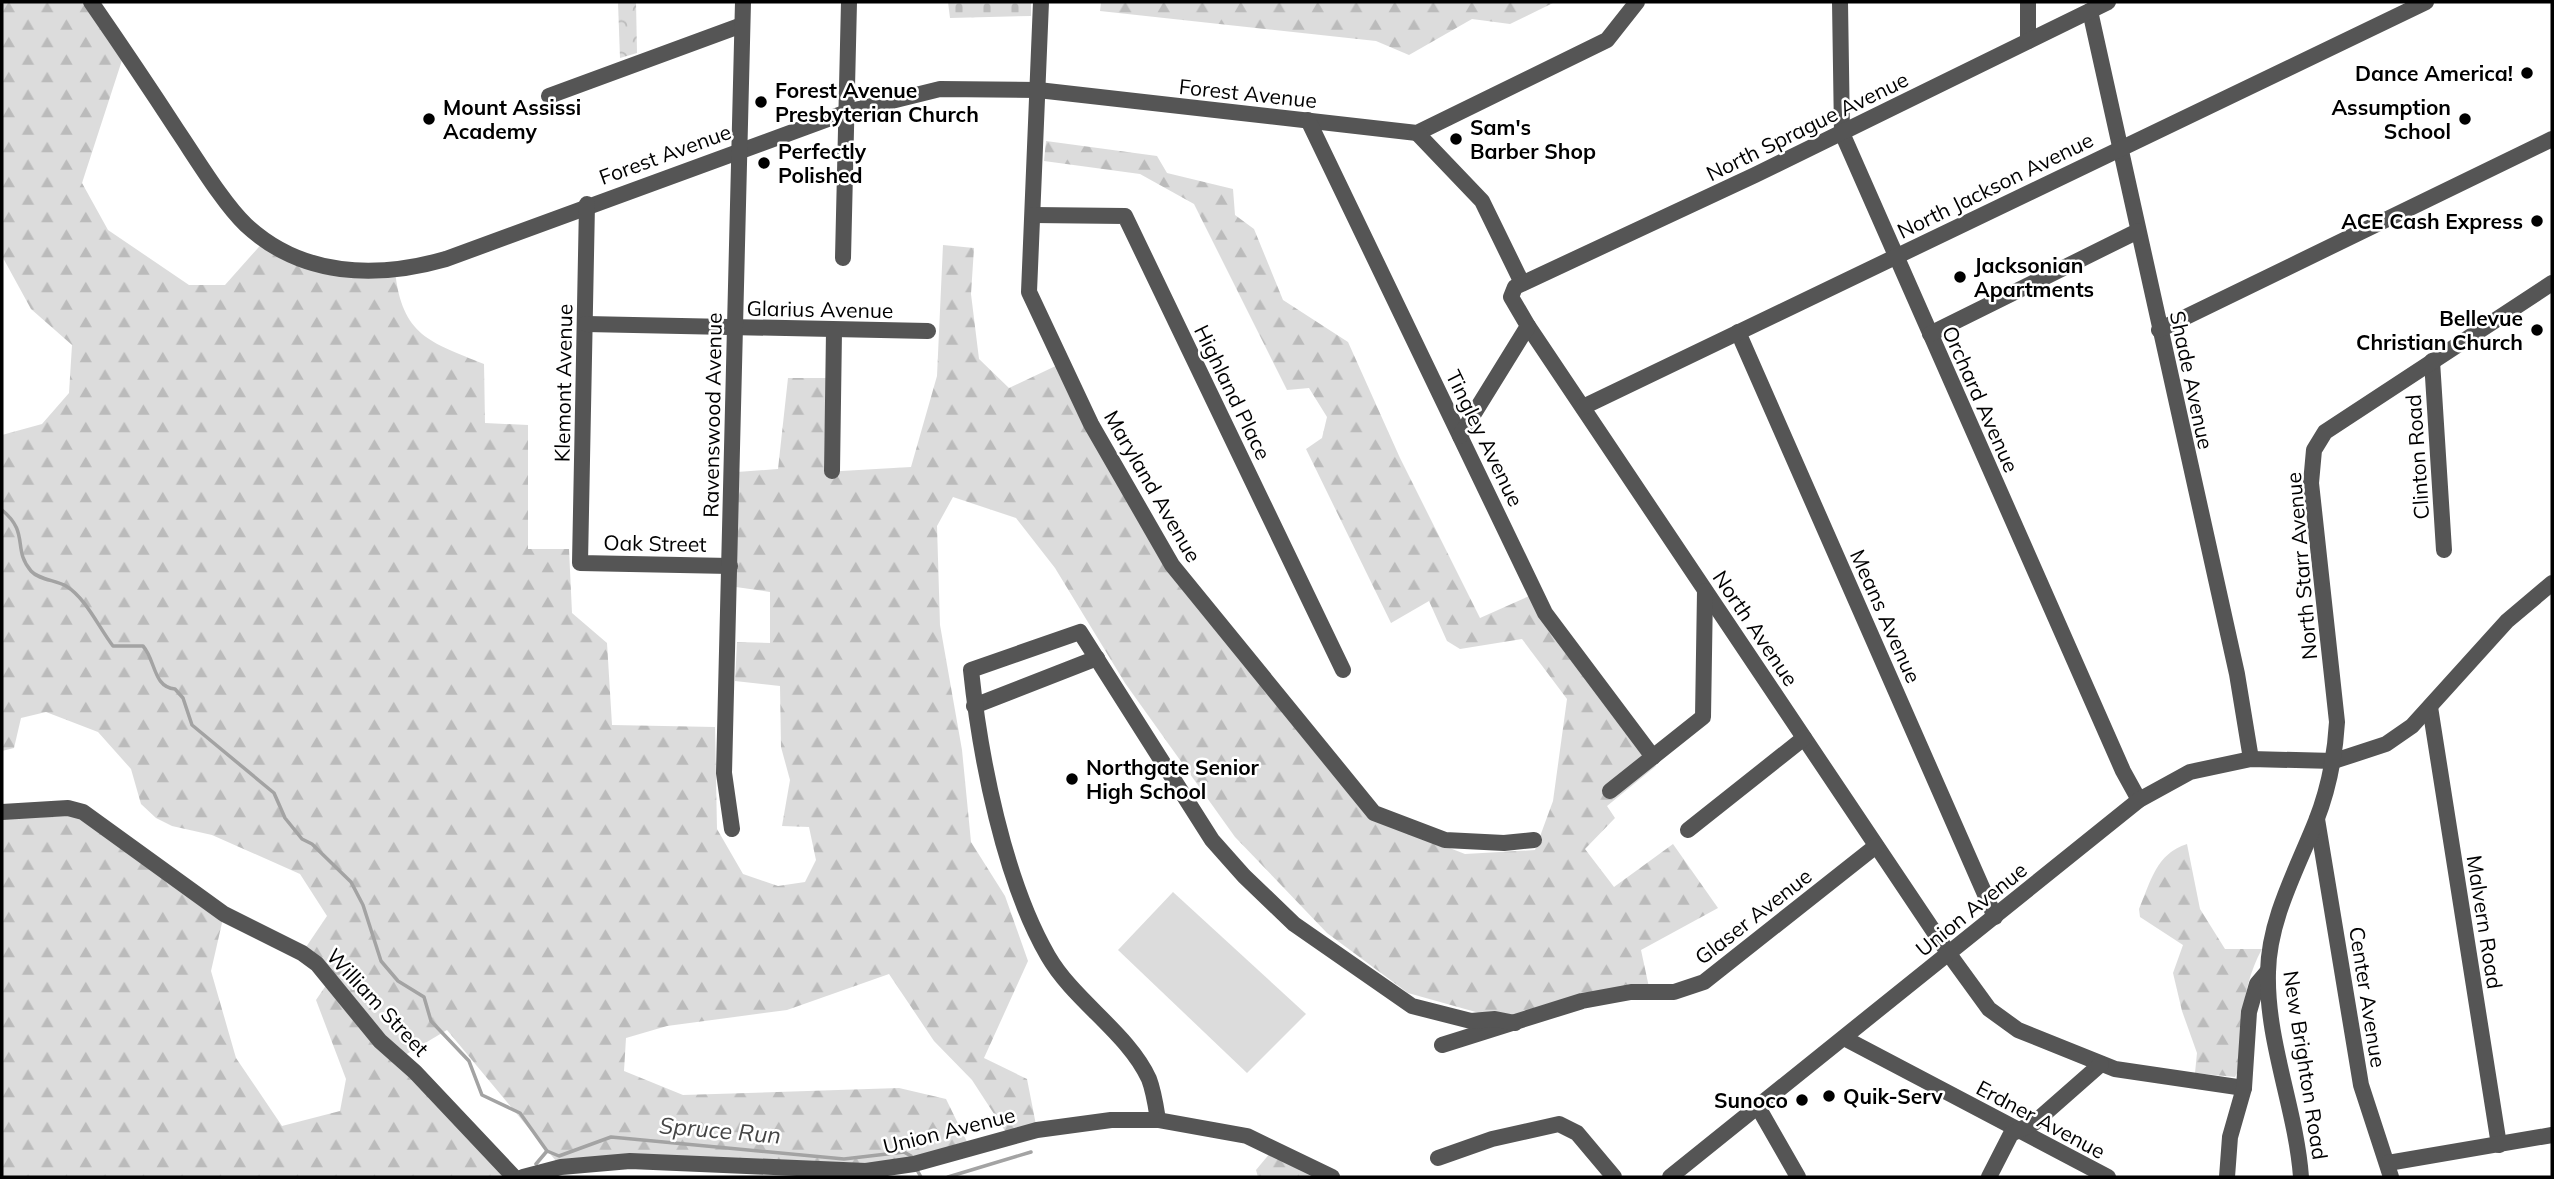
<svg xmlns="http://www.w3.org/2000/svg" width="2554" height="1179" font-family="Mulish,sans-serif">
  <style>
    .forest { fill: url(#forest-firs) }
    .cemetery { fill: url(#cemetery-stones) }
    .park { fill: url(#park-crowns) }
    .pitch { fill: #dcdcdc }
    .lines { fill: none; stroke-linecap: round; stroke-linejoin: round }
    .stream { stroke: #a3a3a3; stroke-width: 3.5 }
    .minor { stroke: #555; stroke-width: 16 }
    .poi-dot { fill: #000; stroke: #fff; stroke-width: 2.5 }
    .labels { text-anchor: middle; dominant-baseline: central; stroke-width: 5; stroke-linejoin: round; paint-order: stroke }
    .poi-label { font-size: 21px; font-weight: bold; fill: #000; stroke: #fff; text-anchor: start }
    .street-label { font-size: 21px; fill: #000; stroke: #fff }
    .water-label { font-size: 23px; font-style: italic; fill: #444; stroke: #fff }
  </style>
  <defs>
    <pattern id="forest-firs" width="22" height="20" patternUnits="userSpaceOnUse" patternTransform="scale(1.75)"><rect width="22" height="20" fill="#dcdcdc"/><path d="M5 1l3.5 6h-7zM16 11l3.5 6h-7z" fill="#bbb"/></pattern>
    <pattern id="cemetery-stones" width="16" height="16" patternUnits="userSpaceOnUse" patternTransform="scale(1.75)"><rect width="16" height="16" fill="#dcdcdc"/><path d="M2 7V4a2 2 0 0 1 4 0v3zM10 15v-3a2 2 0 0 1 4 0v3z" fill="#bbb"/></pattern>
    <pattern id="park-crowns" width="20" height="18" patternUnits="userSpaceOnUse" patternTransform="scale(1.75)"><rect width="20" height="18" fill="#dcdcdc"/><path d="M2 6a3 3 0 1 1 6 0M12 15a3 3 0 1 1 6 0" fill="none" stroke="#bbb"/></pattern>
  </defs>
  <rect width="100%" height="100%" fill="#fff"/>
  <g class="forest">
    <path d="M 2,2 L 91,2 L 125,51 L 82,183 L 108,230 L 189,285 L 225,285 L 265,240 L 312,263 L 395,271 C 402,336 430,342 484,364 L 485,423 L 528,425 L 528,549 L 569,549 L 572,613 L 607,643 L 612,725 L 715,727 L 717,829 L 743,874 L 778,886 L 805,882 L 816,860 L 809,827 L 782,826 L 790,780 L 781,747 L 780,686 L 735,681 L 737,642 L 770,643 L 770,592 L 736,587 L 737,472 L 778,469 L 788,378 L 826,378 L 824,472 L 911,467 L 937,376 L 943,245 L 974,248 L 971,294 L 979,359 L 1009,388 L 1062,363 L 1172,565 L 1375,819 L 1465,854 L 1535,850 L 1553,801 L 1567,699 L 1522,639 L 1460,649 L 1447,641 L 1429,601 L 1391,623 L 1306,449 L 1322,438 L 1327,417 L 1309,388 L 1287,390 L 1194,204 L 1140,174 L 1044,161 L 1046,141 L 1157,156 L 1167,173 L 1233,189 L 1235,215 L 1254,229 L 1283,300 L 1348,342 L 1400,458 L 1480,618 L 1536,593 L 1653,757 L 1656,766 L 1607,806 L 1615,818 L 1585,849 L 1614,887 L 1673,844 L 1718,908 L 1641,950 L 1650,992 L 1515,1023 L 1408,993 L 1327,933 L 1235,837 L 1125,683 L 1055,568 L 1016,518 L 953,497 L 937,526 L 940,625 L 962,750 L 971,842 L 1005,896 L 1028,961 L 984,1058 L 1027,1079 L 1037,1130 L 1009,1137 L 972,1080 L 934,1041 L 889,974 L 787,1010 L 667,1026 L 626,1038 L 624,1071 L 683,1095 L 899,1088 L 946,1099 L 970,1148 L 914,1164 L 561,1167 L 447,1030 L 400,1058 L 514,1177 L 2,1177 L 2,812 L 68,808 L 224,914 L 211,971 L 236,1058 L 282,1126 L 340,1111 L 346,1079 L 316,1000 L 331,978 L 302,953 L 327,916 L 300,874 L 212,835 L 172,826 L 156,818 L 141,804 L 131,769 L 98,732 L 46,712 L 21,718 L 14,748 L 2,751 L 2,435 L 42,424 L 69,393 L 72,345 L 31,309 L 2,256 Z"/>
    <path d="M 1101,2 L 1555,2 L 1510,24 L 1472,19 L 1409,55 L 1376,41 L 1100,11 Z"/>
    <path d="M 2187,844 L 2200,909 L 2225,949 L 2262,949 C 2241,987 2241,1029 2238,1071 L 2235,1077 L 2195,1073 L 2197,1053 L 2182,1011 L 2173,973 L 2183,945 L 2140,917 L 2139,909 C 2151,881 2156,854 2187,844 Z"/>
    <path d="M 1275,1147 L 1332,1177 L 1258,1177 L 1256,1170 Z"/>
  </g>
  <path class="cemetery" d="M 948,2 L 1031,2 L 1031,16 L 950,18 Z"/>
  <path class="park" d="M 618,2 L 636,2 L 637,53 L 620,58 Z"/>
  <path class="pitch" d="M 1173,892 L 1306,1014 L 1247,1073 L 1118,950 Z"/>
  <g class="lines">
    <g class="stream">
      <path d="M 2,510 C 30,533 12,549 31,571 C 39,580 56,580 66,586 C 86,598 99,628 113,646 L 143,646 C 156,661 153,687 175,689 L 183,698 L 192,725 L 274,793 L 285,818 L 302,839 L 312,844 L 351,882 L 363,905 L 381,961 L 398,981 L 424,997 L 431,1021 L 469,1061 L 482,1095 L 520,1113 L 547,1151"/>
      <path d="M 536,1164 L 547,1151 L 559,1156 L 611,1137 L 844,1159 L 904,1152 L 911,1156"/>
      <path d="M 917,1170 L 921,1177"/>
      <path d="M 948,1177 L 1031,1152"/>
    </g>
    <g class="minor">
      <path d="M 91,2 C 120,44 149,87 177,130 C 196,158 223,203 246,225 C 302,277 376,279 446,259 L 847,112 L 940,89 L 1038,90 L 1417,133 L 1607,40 L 1637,2"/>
      <path d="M 1041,2 L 1029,292 L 1091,424 L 1172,565 L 1374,813 L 1445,840 L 1504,843 L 1534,840"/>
      <path d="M 1840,2 L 1842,133 L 2123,771 L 2139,800"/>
      <path d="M 2028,2 L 2028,41"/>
      <path d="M 2090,11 L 2237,674 L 2251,759"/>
      <path d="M 549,96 L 742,25"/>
      <path d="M 1308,120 L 1545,613 L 1653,757"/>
      <path d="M 1417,133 L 1482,201 L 1522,283"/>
      <path d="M 587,204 L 580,563 L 730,566"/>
      <path d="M 1033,215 L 1125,216 L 1343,670"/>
      <path d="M 843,258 L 849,2"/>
      <path d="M 586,324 L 928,331"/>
      <path d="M 1528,326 L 1949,954 L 1989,1009 L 2018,1030 L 2115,1069 L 2244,1088"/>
      <path d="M 2159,330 L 2552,139"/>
      <path d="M 1738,332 L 1995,917"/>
      <path d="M 1930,334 L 2138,231"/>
      <path d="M 2432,361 L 2444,550"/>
      <path d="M 1583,407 L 2426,2"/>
      <path d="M 1460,436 L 1528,326 L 1511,297 L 1515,287 L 1755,175 L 2108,2"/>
      <path d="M 832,471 L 834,331"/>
      <path d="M 974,706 L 1097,658"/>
      <path d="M 2430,707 L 2499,1145"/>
      <path d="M 1610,791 L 1703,717 L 1705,591"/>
      <path d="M 2,812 L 68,808 L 83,812 L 224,914 L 302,953 L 317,964 L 380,1041 L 415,1072 L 514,1177"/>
      <path d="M 2317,819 L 2361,1085 L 2391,1177"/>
      <path d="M 732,829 L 724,773 L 743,2"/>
      <path d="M 1688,830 L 1804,738"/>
      <path d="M 1844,1038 L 2108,1177"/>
      <path d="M 1442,1045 L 1582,1001 L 1631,992 L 1674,992 L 1704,982 L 1876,846"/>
      <path d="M 1758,1107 L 1798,1177"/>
      <path d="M 1158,1120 C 1156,1107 1154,1092 1149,1079 C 1128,1033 1074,1001 1048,956 C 1004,880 980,757 971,670 L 1080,632 L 1212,840 L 1244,876 L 1294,924 L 1412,1006 L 1471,1021 L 1495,1019 L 1515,1023"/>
      <path d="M 1438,1158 L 1492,1139 L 1559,1124 L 1577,1133 L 1614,1177"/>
      <path d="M 2388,1163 L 2552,1135"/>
      <path d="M 523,1177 L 561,1167 L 630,1161 L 866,1171 L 914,1164 L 1037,1130 L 1111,1120 L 1158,1120 L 1247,1136 L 1332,1177"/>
      <path d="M 1670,1177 L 2139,800 L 2190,772 L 2251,759 L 2334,761 L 2386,744 L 2412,726 L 2507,621 L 2552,583"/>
      <path d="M 1989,1177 L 2011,1134 L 2034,1123 L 2101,1064"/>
      <path d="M 2227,1177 L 2230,1137 L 2244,1088 L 2249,1012 L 2257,984 L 2268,971"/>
      <path d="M 2301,1177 C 2296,1109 2266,1041 2268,972 C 2269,919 2297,869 2316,821 C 2329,788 2335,756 2337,722 L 2311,483 L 2314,450 L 2325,432 L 2552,283"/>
    </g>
  </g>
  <g class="poi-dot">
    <circle cx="2527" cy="73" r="7"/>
    <circle cx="761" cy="102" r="7"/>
    <circle cx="429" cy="119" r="7"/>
    <circle cx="2465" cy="119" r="7"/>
    <circle cx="1456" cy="139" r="7"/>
    <circle cx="764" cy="163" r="7"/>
    <circle cx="2537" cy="221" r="7"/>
    <circle cx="1960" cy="277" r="7"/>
    <circle cx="2537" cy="330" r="7"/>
    <circle cx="1072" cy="779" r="7"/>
    <circle cx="1829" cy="1096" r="7"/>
    <circle cx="1802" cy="1100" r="7"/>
  </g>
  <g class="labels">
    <g class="poi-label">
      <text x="2513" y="73" text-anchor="end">Dance America!</text>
      <text x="775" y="90">Forest Avenue<tspan x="775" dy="24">Presbyterian Church</tspan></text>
      <text x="443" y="107">Mount Assissi<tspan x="443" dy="24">Academy</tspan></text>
      <text x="2451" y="107" text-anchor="end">Assumption<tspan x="2451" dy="24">School</tspan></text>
      <text x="1470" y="127">Sam's<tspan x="1470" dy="24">Barber Shop</tspan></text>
      <text x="778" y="151">Perfectly<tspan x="778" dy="24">Polished</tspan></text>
      <text x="2523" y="221" text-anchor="end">ACE Cash Express</text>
      <text x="1974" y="265">Jacksonian<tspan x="1974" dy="24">Apartments</tspan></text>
      <text x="2523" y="318" text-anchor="end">Bellevue<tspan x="2523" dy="24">Christian Church</tspan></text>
      <text x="1086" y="767">Northgate Senior<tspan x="1086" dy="24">High School</tspan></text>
      <text x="1843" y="1096">Quik-Serv</text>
      <text x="1788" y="1100" text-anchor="end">Sunoco</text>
    </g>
    <g class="street-label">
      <text transform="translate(1248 93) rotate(6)">Forest Avenue</text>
      <text transform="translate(1807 126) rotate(-26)">North Sprague Avenue</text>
      <text transform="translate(665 154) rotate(-20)">Forest Avenue</text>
      <text transform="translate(1995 185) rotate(-26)">North Jackson Avenue</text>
      <text transform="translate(820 309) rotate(1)">Glarius Avenue</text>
      <text transform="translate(2192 380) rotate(78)">Shade Avenue</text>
      <text transform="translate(563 383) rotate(-89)">Klemont Avenue</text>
      <text transform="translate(1233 392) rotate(64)">Highland Place</text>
      <text transform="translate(1981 399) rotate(66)">Orchard Avenue</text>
      <text transform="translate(712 415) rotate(-89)">Ravenswood Avenue</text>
      <text transform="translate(1485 438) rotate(64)">Tingley Avenue</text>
      <text transform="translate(2417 457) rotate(-94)">Clinton Road</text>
      <text transform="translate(1153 486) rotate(60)">Maryland Avenue</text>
      <text transform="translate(655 543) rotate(1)">Oak Street</text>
      <text transform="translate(2301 566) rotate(-95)">North Starr Avenue</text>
      <text transform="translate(1886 616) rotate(66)">Means Avenue</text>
      <text transform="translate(1756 628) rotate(56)">North Avenue</text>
      <text transform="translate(1971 909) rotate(-39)">Union Avenue</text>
      <text transform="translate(1753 916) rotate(-38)">Glaser Avenue</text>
      <text transform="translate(2485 922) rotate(81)">Malvern Road</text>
      <text transform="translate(2368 997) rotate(81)">Center Avenue</text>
      <text transform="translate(378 1002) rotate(47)">William Street</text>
      <text transform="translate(2306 1065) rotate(81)">New Brighton Road</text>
      <text transform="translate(2041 1119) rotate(28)">Erdner Avenue</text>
      <text transform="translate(949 1130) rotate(-14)">Union Avenue</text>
    </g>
    <g class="water-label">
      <text transform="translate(720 1130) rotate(5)">Spruce Run</text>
    </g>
  </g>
  <rect width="2554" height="1179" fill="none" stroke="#000000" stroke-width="7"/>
</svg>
